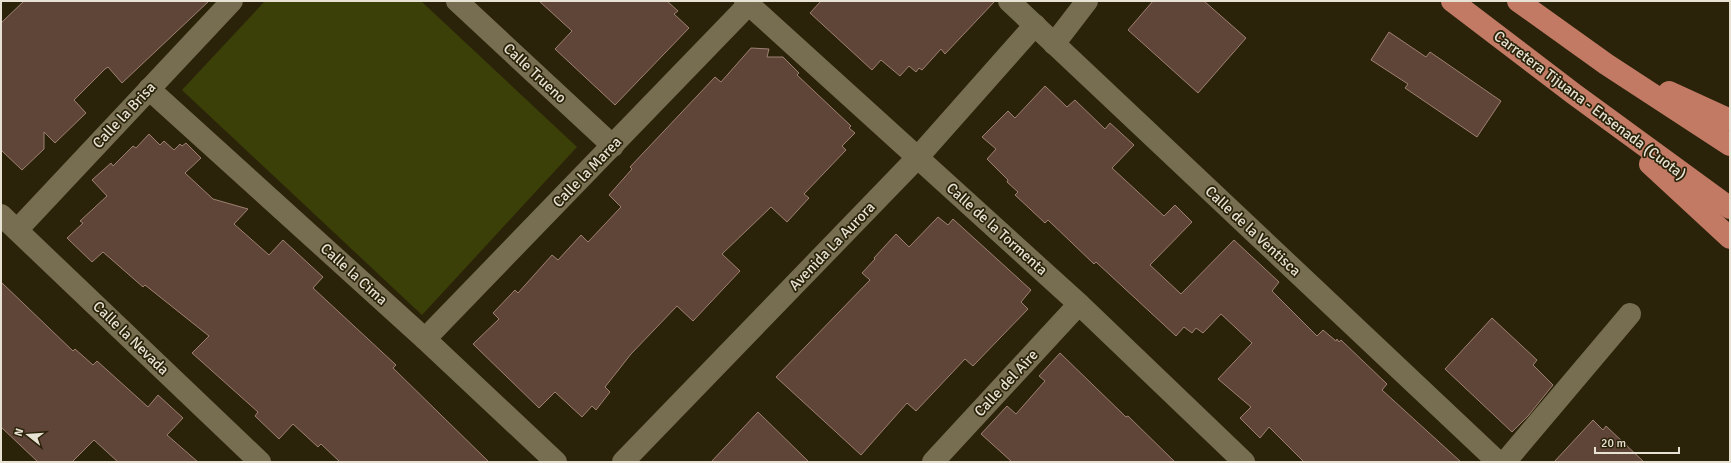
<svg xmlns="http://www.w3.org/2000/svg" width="1731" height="463" font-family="Signika,sans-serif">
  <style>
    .green { fill: #3b3f08 }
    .building { fill: #5f4538; stroke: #9e8072 }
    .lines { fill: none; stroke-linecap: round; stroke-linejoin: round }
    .minor { stroke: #776e52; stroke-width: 22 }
    .highway { stroke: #c27a65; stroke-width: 22 }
    .labels { text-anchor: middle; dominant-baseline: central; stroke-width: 3.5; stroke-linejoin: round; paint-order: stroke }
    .street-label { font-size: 15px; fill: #e7e2d3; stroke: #2b2309 }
  </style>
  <rect width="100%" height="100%" fill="#2b2309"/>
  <path class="green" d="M 265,1 L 421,1 L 577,147 L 422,315 L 182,90 Z"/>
  <g class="building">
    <path d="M 24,1 L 209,1 L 122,83 L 108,67 L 105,69 L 74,100 L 86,113 L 55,143 L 44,132 L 44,149 L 22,170 L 1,150 L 1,23 Z"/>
    <path d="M 539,1 L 667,1 L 678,11 L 674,14 L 689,28 L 615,105 L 555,49 L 572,31 Z"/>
    <path d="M 821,1 L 995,1 L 945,54 L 941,49 L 922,70 L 919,68 L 916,72 L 909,66 L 900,76 L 881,60 L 872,70 L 810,13 Z"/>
    <path d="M 1153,1 L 1204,1 L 1246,38 L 1198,93 L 1128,30 Z"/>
    <path d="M 1389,32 L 1426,57 L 1430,52 L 1501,101 L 1477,137 L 1405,88 L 1408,84 L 1371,60 Z"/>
    <path d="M 751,48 L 769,49 L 767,57 L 783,57 L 799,73 L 797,75 L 851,126 L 849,128 L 855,133 L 842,146 L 846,150 L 804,194 L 809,198 L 787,222 L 771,207 L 722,254 L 740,271 L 693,321 L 677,306 L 631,354 L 605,387 L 610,392 L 596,410 L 592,406 L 582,417 L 555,392 L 539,408 L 473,344 L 499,319 L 493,313 L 515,290 L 518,293 L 552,255 L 558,260 L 581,235 L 588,242 L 621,207 L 609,195 L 632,169 L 630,167 L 715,77 L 721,82 Z"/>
    <path d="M 1045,86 L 1067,107 L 1075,100 L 1105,129 L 1110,123 L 1134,145 L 1112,168 L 1164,216 L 1175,205 L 1192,222 L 1150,265 L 1181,294 L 1234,240 L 1279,282 L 1272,291 L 1317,336 L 1323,330 L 1336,341 L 1337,339 L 1339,342 L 1341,340 L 1387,384 L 1382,390 L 1461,462 L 1304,462 L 1269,427 L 1260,438 L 1240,418 L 1251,407 L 1218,379 L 1252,343 L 1221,314 L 1203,333 L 1196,328 L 1192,333 L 1184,327 L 1176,336 L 1096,262 L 1094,264 L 1048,220 L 1045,223 L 1015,195 L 1018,192 L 1007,182 L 1008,180 L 987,159 L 996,149 L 982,137 L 1008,111 L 1015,118 Z"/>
    <path d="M 149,134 L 160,145 L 164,141 L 174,150 L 180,144 L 182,146 L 186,143 L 201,158 L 185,173 L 213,199 L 248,209 L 234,224 L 269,255 L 283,240 L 323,277 L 313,288 L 396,365 L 393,368 L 489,462 L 340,462 L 321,444 L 318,447 L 293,424 L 279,439 L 255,416 L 258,412 L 192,353 L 209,336 L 145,285 L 143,287 L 103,252 L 92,262 L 67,238 L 83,223 L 80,221 L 107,196 L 92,180 L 111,163 L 113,166 L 133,146 L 136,148 Z"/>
    <path d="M 938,217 L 948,225 L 953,219 L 1031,290 L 1021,302 L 1028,309 L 973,366 L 965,359 L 916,411 L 907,403 L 861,455 L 776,377 L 870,280 L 862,273 L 875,259 L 874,258 L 896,234 L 909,247 Z"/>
    <path d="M 1,282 L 73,351 L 75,349 L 93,365 L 97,361 L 148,407 L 158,395 L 183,418 L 167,435 L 198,462 L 118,462 L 94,440 L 72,462 L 38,462 L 1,427 Z"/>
    <path d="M 1492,318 L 1537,360 L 1533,365 L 1553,385 L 1528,416 L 1512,432 L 1445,369 Z"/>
    <path d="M 1060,353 L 1126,417 L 1128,416 L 1175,462 L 1012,462 L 981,434 L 1007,406 L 1016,414 L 1045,381 L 1039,376 Z"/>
    <path d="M 758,412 L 809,462 L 711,462 Z"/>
    <path d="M 1593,420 L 1603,430 L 1606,426 L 1644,462 L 1554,462 Z"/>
  </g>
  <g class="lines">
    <g class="minor">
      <path d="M 457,1 L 613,146"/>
      <path d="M 745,1 L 1079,304 L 1244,462"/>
      <path d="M 1009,1 L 1498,462"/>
      <path d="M 1054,44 L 1087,1"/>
      <path d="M 149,89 L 425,339 L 556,462"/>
      <path d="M 1,215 L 260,462"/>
      <path d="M 17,230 L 232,1"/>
      <path d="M 425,339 L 749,4"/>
      <path d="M 623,462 L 918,157 L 1035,25"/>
      <path d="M 933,462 L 1079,304"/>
      <path d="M 1505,462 L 1630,314"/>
    </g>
    <g class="highway">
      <path d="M 1452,1 L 1574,94 L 1730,208"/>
      <path d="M 1518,1 L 1606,64 L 1730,145"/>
      <path d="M 1669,92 L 1730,120"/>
      <path d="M 1650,164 L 1730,238"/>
    </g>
  </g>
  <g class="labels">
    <g class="street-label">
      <text transform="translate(535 73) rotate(43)">Calle Trueno</text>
      <text transform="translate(1590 105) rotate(37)">Carretera Tijuana - Ensenada (Cuota)</text>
      <text transform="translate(124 115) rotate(-47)">Calle la Brisa</text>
      <text transform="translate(587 172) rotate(-46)">Calle la Marea</text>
      <text transform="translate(997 229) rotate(42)">Calle de la Tormenta</text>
      <text transform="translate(1253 231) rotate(43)">Calle de la Ventisca</text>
      <text transform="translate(832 246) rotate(-46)">Avenida La Aurora</text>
      <text transform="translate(354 274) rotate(42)">Calle la Cima</text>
      <text transform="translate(131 338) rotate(44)">Calle la Nevada</text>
      <text transform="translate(1006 383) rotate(-47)">Calle del Aire</text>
    </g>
  </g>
  <rect width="1731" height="463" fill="none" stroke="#e7e2d3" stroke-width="4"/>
  <g transform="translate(28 435) rotate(287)" stroke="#2b2309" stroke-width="3" paint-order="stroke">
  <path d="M0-3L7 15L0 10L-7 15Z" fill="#e7e2d3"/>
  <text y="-6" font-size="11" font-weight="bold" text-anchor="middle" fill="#e7e2d3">N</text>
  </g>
  <path d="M1595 447v6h84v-6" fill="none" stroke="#e7e2d3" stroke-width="2"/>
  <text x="1601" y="447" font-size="12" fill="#e7e2d3" stroke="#2b2309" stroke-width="3" paint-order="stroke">20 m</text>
</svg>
